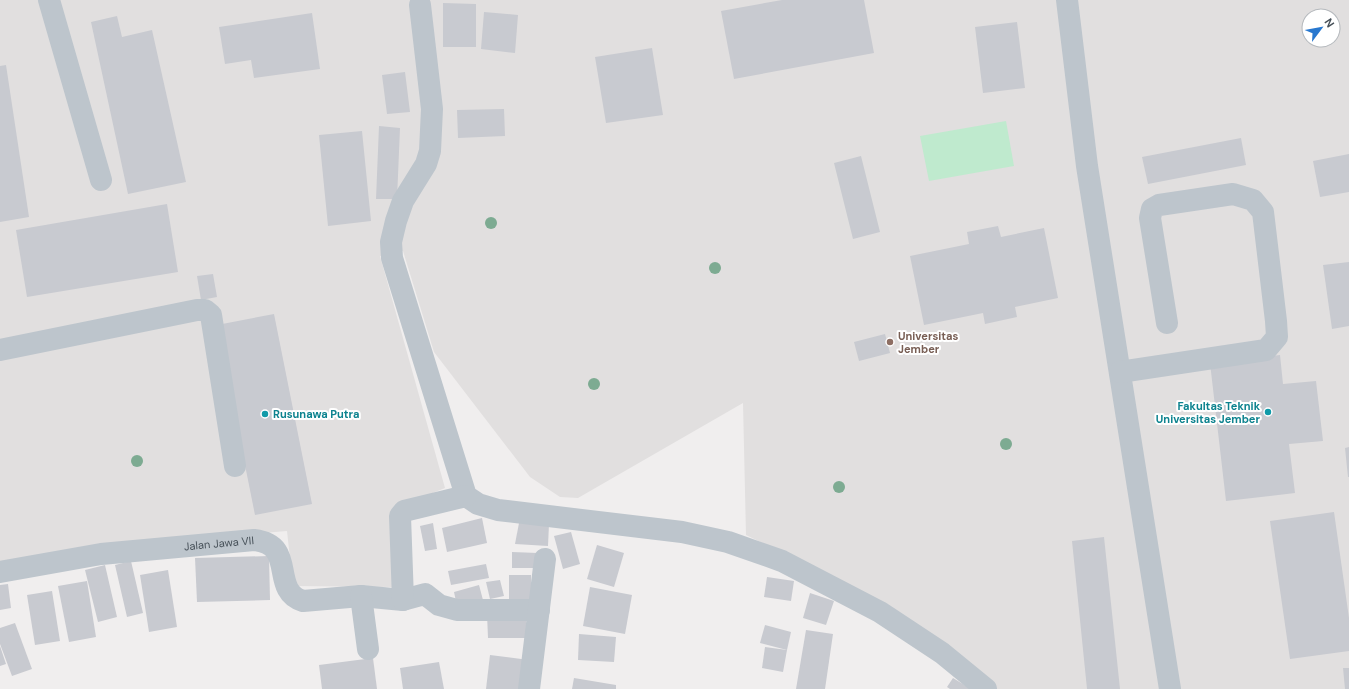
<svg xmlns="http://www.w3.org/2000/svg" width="1349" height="689" font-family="'DM Sans',sans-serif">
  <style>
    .education { fill: #e1dfdf; fill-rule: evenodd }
    .garden { fill: #bfeace }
    .building { fill: #c8cad0 }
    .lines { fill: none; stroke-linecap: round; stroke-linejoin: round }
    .minor { stroke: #bdc5cc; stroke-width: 22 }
    .tree { fill: #7dab92 }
    .education-dot { fill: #8d6e63; stroke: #fff; stroke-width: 1.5 }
    .culture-dot { fill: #0f9aa8; stroke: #fff; stroke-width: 1.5 }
    .labels { text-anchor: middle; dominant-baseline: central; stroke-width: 4; stroke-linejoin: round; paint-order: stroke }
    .education-label { font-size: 11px; font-weight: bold; fill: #785e54; stroke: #fff; text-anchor: start }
    .culture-label { font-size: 11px; font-weight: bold; fill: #0d838f; stroke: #fff; text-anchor: end }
    .street-label { font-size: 11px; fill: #475159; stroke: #fff }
  </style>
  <rect width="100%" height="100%" fill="#f0eeee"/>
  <path class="education" d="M 0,0 L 1349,0 L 1349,689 L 996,689 L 889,605 L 746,535 L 743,403 L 578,498 L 560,497 L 530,477 L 434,352 L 403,251 L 380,256 L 445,488 L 393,509 L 394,587 L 293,586 L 287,531 L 112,545 L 0,564 ZM 1309,16 L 1333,16 L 1333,40 L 1309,40 Z"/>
  <path class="garden" d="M 1006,121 L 1014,166 L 929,181 L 920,136 Z"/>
  <g class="building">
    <path d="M 782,0 L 864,0 L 874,53 L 734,79 L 721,11 Z"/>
    <path d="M 443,3 L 476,4 L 476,47 L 443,47 Z"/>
    <path d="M 484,12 L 518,15 L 515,53 L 481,49 Z"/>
    <path d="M 312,13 L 320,69 L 254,78 L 251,60 L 225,64 L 219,27 Z"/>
    <path d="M 117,16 L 122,37 L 152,30 L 186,182 L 128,194 L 91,22 Z"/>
    <path d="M 1017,22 L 1025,88 L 983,93 L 975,27 Z"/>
    <path d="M 652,48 L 663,115 L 606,123 L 595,57 Z"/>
    <path d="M 6,65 L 29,217 L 0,222 L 0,66 Z"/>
    <path d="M 405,72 L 410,112 L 387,114 L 382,75 Z"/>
    <path d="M 504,109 L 505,136 L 458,138 L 457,110 Z"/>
    <path d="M 379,126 L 400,128 L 397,199 L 376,199 Z"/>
    <path d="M 362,131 L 371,221 L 328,226 L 319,135 Z"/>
    <path d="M 1241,138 L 1246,165 L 1148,184 L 1142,157 Z"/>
    <path d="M 1349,154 L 1349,192 L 1320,197 L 1313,161 Z"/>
    <path d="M 861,156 L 880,232 L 853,239 L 834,163 Z"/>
    <path d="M 167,204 L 178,272 L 27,297 L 16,230 Z"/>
    <path d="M 998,226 L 1001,237 L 1044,228 L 1058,298 L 1015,307 L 1017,317 L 985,324 L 983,313 L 924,325 L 910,256 L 969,244 L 967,232 Z"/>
    <path d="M 1349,262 L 1349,326 L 1332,329 L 1323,265 Z"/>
    <path d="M 213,274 L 217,297 L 201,300 L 197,276 Z"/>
    <path d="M 274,314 L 312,504 L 255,515 L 217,325 Z"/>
    <path d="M 885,334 L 890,353 L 859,361 L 854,342 Z"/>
    <path d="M 1280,355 L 1283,384 L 1316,381 L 1323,441 L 1289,444 L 1295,493 L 1226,501 L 1210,363 Z"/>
    <path d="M 1349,447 L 1349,477 L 1348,477 L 1345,448 Z"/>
    <path d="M 1334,512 L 1349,618 L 1349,651 L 1290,659 L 1270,521 Z"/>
    <path d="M 482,518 L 487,543 L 447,552 L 442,528 Z"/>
    <path d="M 433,523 L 437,549 L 425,551 L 420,526 Z"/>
    <path d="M 519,523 L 549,524 L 548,546 L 515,544 Z"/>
    <path d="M 571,532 L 580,564 L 563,569 L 554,536 Z"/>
    <path d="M 1104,537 L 1120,689 L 1087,689 L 1072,541 Z"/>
    <path d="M 597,545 L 624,553 L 614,587 L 587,579 Z"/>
    <path d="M 512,552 L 538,553 L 538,568 L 512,568 Z"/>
    <path d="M 269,556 L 270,600 L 197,602 L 195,558 Z"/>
    <path d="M 131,561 L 143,613 L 127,617 L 115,565 Z"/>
    <path d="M 486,564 L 489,578 L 451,585 L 448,571 Z"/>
    <path d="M 105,565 L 117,617 L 98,622 L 85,570 Z"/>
    <path d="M 168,570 L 177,627 L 149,632 L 140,575 Z"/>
    <path d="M 509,575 L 531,575 L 531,601 L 509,602 Z"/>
    <path d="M 767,577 L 794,581 L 791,601 L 764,597 Z"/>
    <path d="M 500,580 L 504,596 L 490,599 L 486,582 Z"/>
    <path d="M 87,581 L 96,637 L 69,642 L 58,586 Z"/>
    <path d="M 8,584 L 11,608 L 0,610 L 0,585 Z"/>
    <path d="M 479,585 L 483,600 L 457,606 L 454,592 Z"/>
    <path d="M 590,587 L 632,595 L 625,634 L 583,626 Z"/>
    <path d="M 52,591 L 60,641 L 35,645 L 27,595 Z"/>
    <path d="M 810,593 L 834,601 L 826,625 L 803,618 Z"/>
    <path d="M 487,614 L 526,614 L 527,638 L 488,638 Z"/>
    <path d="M 15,623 L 32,669 L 12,676 L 0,644 L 0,628 Z"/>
    <path d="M 765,625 L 791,632 L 787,650 L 760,643 Z"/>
    <path d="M 806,630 L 833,634 L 825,689 L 796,689 Z"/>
    <path d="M 579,634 L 616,637 L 614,662 L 578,660 Z"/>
    <path d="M 0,646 L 6,664 L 0,666 Z"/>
    <path d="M 765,647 L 787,650 L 783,672 L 762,668 Z"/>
    <path d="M 490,655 L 529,660 L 525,689 L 486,689 Z"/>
    <path d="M 373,658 L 377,689 L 322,689 L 319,665 Z"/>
    <path d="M 439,662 L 444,689 L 403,689 L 400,668 Z"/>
    <path d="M 1343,668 L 1349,668 L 1349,689 L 1345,689 Z"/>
    <path d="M 574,678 L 616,685 L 616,689 L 572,689 Z"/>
    <path d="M 953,678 L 971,689 L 950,689 L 947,687 Z"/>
  </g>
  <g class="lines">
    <g class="minor">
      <path d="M 49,0 L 101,180"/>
      <path d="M 1067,0 L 1087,166 L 1170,689"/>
      <path d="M 420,5 L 432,109 L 430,151 L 426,164 L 403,201 L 396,221 L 391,242 L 392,258 L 466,496 L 478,504 L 498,510 L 682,532 L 728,542 L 782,561 L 880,612 L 942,653 L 986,689"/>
      <path d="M 0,350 L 197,310 L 205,310 L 211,315 L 235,466"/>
      <path d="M 1120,372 L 1266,350 L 1277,337 L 1276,321 L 1263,212 L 1253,200 L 1233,194 L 1159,205 L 1152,209 L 1150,218 L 1167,323"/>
      <path id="s1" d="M 0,572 L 101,554 L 254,540 C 298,545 269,590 303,601 L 361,596 L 403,600 L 425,594 L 439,605 L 457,610 L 539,610"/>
      <path d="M 361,596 L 368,649"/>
      <path d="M 403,600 L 400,516 L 404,511 L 466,496"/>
      <path d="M 529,689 L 545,559"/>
    </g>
  </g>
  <g class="tree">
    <circle cx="491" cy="223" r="6"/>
    <circle cx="715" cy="268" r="6"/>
    <circle cx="594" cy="384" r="6"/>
    <circle cx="1006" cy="444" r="6"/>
    <circle cx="137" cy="461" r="6"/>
    <circle cx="839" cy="487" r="6"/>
  </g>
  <circle class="education-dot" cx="890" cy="342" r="4"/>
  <g class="culture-dot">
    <circle cx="1268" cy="412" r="4"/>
    <circle cx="265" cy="414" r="4"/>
  </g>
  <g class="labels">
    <g class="education-label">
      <text x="898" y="336">Universitas<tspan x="898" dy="13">Jember</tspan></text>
    </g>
    <g class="culture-label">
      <text x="1260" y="406">Fakultas Teknik<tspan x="1260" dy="13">Universitas Jember</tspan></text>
      <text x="273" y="414" text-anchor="start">Rusunawa Putra</text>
    </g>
    <g class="street-label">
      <text stroke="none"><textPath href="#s1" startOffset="221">Jalan Jawa VII</textPath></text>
    </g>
  </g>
  <g transform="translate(1321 28) rotate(58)"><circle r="19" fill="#ffffff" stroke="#b5b9bd"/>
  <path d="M0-3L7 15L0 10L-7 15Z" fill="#2878cf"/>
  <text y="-6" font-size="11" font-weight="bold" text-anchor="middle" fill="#475159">N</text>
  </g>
</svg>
